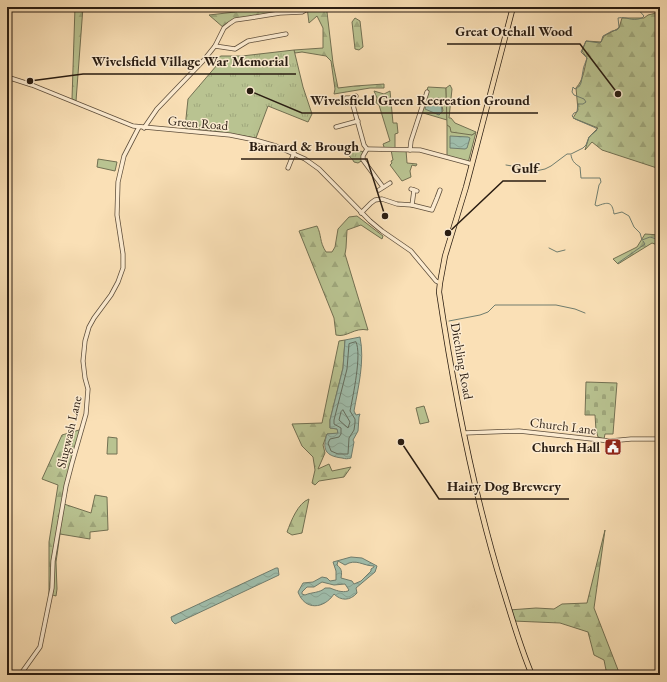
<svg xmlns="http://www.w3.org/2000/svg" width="667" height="682" font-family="'EB Garamond',serif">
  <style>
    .green { fill: #b9c391; stroke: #727052; fill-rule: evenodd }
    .forest { fill: url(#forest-firs); stroke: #727052 }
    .cemetery { fill: url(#cemetery-stones); stroke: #727052 }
    .park { fill: url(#park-tufts); stroke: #727052 }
    .water { fill: url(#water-waves); stroke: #707d6e; fill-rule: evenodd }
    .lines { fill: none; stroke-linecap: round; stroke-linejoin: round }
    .shore { stroke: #646d5e; stroke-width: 1 }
    .stream { stroke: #707d6e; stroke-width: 1 }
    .minor-casing { stroke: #5e4e3b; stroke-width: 5 }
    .major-casing { stroke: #2a1d12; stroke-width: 6 }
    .minor { stroke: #fcebd0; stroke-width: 3.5 }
    .major { stroke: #fae0b6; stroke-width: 4.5 }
    .labels { text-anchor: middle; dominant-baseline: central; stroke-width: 3; stroke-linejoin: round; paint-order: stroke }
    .street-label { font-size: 13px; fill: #2a1d12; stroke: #fcebd0 }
    .poi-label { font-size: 13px; font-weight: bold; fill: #2a1d12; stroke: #fcebd0; text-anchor: end }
    .leader { fill: none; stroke: #2a1d12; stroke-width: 1.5 }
    .callout-dot { fill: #2a1d12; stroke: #fcebd0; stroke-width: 1.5 }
    .callout-label { font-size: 14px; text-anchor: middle; font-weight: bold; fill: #2a1d12; stroke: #fcebd0; stroke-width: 3; stroke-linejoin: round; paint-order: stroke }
  </style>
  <defs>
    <pattern id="forest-firs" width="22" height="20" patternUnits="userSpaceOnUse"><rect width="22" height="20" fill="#b9c391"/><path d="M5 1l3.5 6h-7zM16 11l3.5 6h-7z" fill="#9fa77c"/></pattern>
    <pattern id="cemetery-stones" width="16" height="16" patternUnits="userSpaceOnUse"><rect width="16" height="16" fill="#b9c391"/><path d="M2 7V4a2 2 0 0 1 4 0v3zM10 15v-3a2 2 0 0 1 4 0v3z" fill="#9fa77c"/></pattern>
    <pattern id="park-tufts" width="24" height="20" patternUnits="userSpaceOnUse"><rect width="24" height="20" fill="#b9c391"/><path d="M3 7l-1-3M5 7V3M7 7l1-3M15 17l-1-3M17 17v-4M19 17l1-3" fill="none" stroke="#9fa77c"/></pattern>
    <pattern id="water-waves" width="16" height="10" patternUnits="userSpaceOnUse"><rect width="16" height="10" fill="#9fbdab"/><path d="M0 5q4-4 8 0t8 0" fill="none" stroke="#89a292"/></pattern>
  </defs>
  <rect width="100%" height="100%" fill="#fae0b6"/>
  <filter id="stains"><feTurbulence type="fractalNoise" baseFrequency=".005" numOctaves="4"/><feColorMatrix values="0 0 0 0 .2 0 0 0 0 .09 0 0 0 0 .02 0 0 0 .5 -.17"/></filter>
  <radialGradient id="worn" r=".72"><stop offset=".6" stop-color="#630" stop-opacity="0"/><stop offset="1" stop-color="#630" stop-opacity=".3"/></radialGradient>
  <g class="green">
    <path d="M 428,87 L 446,88 L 447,120 L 420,112 ZM 428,100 L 441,100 L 443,111 L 440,112 L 425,108 Z"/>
    <path d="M 374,91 L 384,94 L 390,91 L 393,123 L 397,123 L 398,133 L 395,134 L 395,150 L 406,150 L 407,163 L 417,164 L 416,166 L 412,165 L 410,171 L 411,177 L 402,181 L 390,165 L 392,163 L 391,161 L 393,160 L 391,150 L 385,150 L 383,144 L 390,141 L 379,105 L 376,103 L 377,98 Z"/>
    <path d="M 447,125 L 472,135 L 476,132 L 468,163 L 447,156 Z"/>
    <path d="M 98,159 L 117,162 L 115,171 L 97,167 Z"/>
    <path d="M 424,406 L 429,422 L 420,424 L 416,408 Z"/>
    <path d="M 108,437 L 117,438 L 117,454 L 107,454 Z"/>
  </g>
  <g class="forest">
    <path d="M 75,7 L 83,7 L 76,101 L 72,99 Z"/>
    <path d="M 235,7 L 245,7 L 245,10 L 263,7 L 282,7 L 283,13 L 235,20 L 224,28 L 209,15 L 235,12 Z"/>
    <path d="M 307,7 L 324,7 L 327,12 L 333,63 L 338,88 L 355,86 L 384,84 L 384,88 L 370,88 L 334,94 L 335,89 L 331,61 L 326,56 L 302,52 L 295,53 L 294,50 L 323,48 L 323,28 L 317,16 L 309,23 Z"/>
    <path d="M 660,12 L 660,169 L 602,150 L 592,142 L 585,150 L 589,137 L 598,128 L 573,118 L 578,110 L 576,88 C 584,79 584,69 587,58 L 582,51 L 586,41 L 601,42 L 604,36 L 619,28 L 622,18 L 644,18 L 648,15 Z"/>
    <path d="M 355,18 L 360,21 L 363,47 L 359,50 L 355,49 L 352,22 Z"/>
    <path d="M 450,85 L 452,89 L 449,118 L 451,118 L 455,123 L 476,132 L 472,135 L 451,132 L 450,127 L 447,125 L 446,88 Z"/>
    <path d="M 357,216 L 383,236 L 382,239 L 361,225 L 347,230 L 346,248 L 345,254 L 368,330 C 354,327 347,338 336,335 L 334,318 L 299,231 L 317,226 C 322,236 319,241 326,252 L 332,252 L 335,247 L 338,229 L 349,217 Z"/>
    <path d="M 645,234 L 660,235 L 660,246 L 652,243 L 618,264 L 613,259 L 637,247 Z"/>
    <path d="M 345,340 L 343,368 L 330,420 L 330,428 L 338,429 L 338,434 L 327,434 L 323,445 L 325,453 L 318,469 L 329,464 L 332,471 L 351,467 L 344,477 L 319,481 L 315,485 L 312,483 L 315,470 L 313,457 L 302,446 L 292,424 L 322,423 L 339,341 Z"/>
    <path d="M 79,430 L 82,430 L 72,463 L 64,504 L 91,513 L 95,495 L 107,497 L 108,530 L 90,532 L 90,539 L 60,534 L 56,562 L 57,589 L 56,596 L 49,594 L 49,542 L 58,485 L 42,479 L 62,435 Z"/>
    <path d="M 309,499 L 302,533 L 292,535 L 287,532 C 291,521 298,503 309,499 Z"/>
    <path d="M 605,530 L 594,608 L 620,675 L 607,675 L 604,660 L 594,655 L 588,632 L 560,623 L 513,621 L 509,610 L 536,608 L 554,609 L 562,604 L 587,603 Z"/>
  </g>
  <path class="cemetery" d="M 586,382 L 617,383 L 613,434 L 605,434 L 604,439 L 598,437 L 596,430 L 595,415 L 585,415 Z"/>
  <g class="park">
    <path d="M 294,50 L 303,87 L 312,114 L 308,122 L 268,106 L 256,138 L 207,130 L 185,128 L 188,99 L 217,65 L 217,58 L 221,56 L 242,56 Z"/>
    <path d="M 349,149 L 365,152 L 363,160 L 358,163 L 354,162 C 351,156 346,155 343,150 Z"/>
  </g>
  <g class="water">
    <path d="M 439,98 L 441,100 L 442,112 L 439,115 L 425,109 L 428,100 Z"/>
    <path d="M 450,136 L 468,137 L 470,138 L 467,148 L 465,149 L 450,148 Z"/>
    <path d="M 360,337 C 365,361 358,388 354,411 L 356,415 L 360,414 L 359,417 L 358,431 L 353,440 L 354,442 L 351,458 C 347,459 346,459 342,458 C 325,456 322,449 327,434 L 338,433 L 337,429 L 330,428 L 330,420 L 343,368 L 345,340 Z"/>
    <path d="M 351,557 L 362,558 L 377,566 L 375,572 L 356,588 L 357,593 C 350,601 341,601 334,594 C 324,609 305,611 298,592 L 303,583 L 313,582 L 322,577 L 327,578 L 330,581 L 336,580 L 336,571 L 333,562 ZM 338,561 L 345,565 C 356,558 363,566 374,566 L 374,567 L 371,569 L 371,571 L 361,581 L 354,584 L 352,581 L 341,578 C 342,572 342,569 337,565 ZM 322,582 L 334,585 L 345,584 L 349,590 L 348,591 C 342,593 335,590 330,588 L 325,588 C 320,593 312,592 305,595 L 302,594 L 302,592 L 307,587 L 314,587 Z"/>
    <path d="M 276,568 L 278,568 L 279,575 L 175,624 L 172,621 L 171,617 Z"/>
  </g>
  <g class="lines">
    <g class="shore">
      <path d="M 356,342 C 362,354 353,396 350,411 L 355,419 L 355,423 L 354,430 L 349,438 L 348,454 L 338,454 L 331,451 L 328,443 L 330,439 L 339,437 L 341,434 L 341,428 L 334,424 L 334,420 L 347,369 L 349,344 Z"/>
      <path d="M 343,410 L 350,422 L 348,428 L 339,420 L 341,412 Z"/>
    </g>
    <g class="stream">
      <path d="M 571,155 C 572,161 574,163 580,167 L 581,178 L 600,178 L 601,182 L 599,185 L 595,205 L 597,206 C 608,202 612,201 614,214 L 622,212 L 629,216 L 634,227 L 640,233 L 642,240 L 650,237 L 660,240"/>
      <path d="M 506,165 L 518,167 L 531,172 L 545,169 L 551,166 L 567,154 L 571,154 L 583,148 L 586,145 L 589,137 L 597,130 L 596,128 L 575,119 L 572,116 L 574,113 L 577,112 L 578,104 L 583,104 L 586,102 L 584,99 L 574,95 L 572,92 L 573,87 L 575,89 C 583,86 581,79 583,71 C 583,67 586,62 587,58 L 581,52 L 586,41 L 600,43 L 601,42 L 603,36 L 612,31 L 617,30 L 619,27 L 618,18 C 628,16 630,22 642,18 L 644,16 L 636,7"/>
      <path d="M 549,248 L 557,252 L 565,250"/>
      <path d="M 618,263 L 645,244 L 643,241"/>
      <path d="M 449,321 L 480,315 L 488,312 L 495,305 L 556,305 L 575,309 L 585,313"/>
    </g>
    <g class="minor-casing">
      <g id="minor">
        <path d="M 215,46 L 235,49 L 248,41 L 286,34"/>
        <path d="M 7,77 L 32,85 L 133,126 L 230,135 L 255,140 L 276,146 L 305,159 L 319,169 L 370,221 L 382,231 L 411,251 L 436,281 L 440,283"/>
        <path d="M 346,98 L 351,98 L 356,96"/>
        <path d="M 351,98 L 364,145 L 367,149 L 363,156 L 363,160 L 383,187"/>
        <path d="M 336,127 L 358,121"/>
        <path d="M 144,128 L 157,109 L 203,61 L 215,46 L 224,28 L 229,24 L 235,20 L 249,18 L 280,13 L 302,12 L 311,7"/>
        <path d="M 367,149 L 420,150 L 472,164"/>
        <path d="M 410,150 L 411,141 L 427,92"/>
        <path d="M 288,168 L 294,153"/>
        <path d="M 411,189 L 417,191"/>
        <path d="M 379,190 L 390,183"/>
        <path d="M 412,205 L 414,190"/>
        <path d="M 361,213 L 371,203 L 375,200 L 382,199 L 397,204 L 412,205 L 432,210 L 437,198 L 440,190"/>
        <path d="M 464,433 L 519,431 L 610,441 L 631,439 L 660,439"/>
        <path d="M 20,675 L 40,647 L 52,588 L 53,561 L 66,486 L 72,463 L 86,414 L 88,389 L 85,378 L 83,361 L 85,341 L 89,327 L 94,318 L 111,295 L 118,282 L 123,268 L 123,254 L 117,215 L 118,182 L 124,156 L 139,127"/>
      </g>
    </g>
    <g class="major-casing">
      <path id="major" d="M 513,7 L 466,187 L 445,256 L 440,283 L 439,292 C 454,392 473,492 503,589 C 512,618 520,647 532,675"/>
    </g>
    <use href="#minor" class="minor"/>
    <use href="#major" class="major"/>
  </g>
  <defs>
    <g id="civic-square" transform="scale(0.9)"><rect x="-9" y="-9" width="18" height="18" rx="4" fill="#8f2418" stroke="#fcebd0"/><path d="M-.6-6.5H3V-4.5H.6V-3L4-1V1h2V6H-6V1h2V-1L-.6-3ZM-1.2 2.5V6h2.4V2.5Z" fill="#fff"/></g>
  </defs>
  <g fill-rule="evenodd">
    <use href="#civic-square" x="613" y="447"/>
  </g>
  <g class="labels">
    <g class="street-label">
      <text transform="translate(198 123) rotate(5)">Green Road</text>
      <text transform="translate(462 361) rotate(80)">Ditchling Road</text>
      <text transform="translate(563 426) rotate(7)">Church Lane</text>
      <text transform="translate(69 432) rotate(-77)">Slugwash Lane</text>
    </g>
    <g class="poi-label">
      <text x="600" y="447">Church Hall</text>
    </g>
  </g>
  <path class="leader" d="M618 94L580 44H447M30 81L83 74H296M250 91L302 113H538M385 216L367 159H241M448 233L503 181H546M401 442L439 499H569"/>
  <g class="callout-dot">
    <circle cx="618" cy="94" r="4"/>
    <circle cx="30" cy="81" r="4"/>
    <circle cx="250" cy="91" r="4"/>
    <circle cx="385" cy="216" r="4"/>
    <circle cx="448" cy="233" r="4"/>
    <circle cx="401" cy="442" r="4"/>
  </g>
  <g class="callout-label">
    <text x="514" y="36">Great Otehall Wood</text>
    <text x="190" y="66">Wivelsfield Village War Memorial</text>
    <text x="420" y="105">Wivelsfield Green Recreation Ground</text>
    <text x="304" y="151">Barnard &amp; Brough</text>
    <text x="525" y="173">Gulf</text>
    <text x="504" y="491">Hairy Dog Brewery</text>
  </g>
  <rect width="667" height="682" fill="none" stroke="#fae0b6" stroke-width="24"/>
  <rect x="8" y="8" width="651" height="666" fill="none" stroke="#2a1d12" stroke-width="2"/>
  <rect x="12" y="12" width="643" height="658" fill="none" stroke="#2a1d12"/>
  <rect width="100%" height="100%" filter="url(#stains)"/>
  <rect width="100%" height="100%" fill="url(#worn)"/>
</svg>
